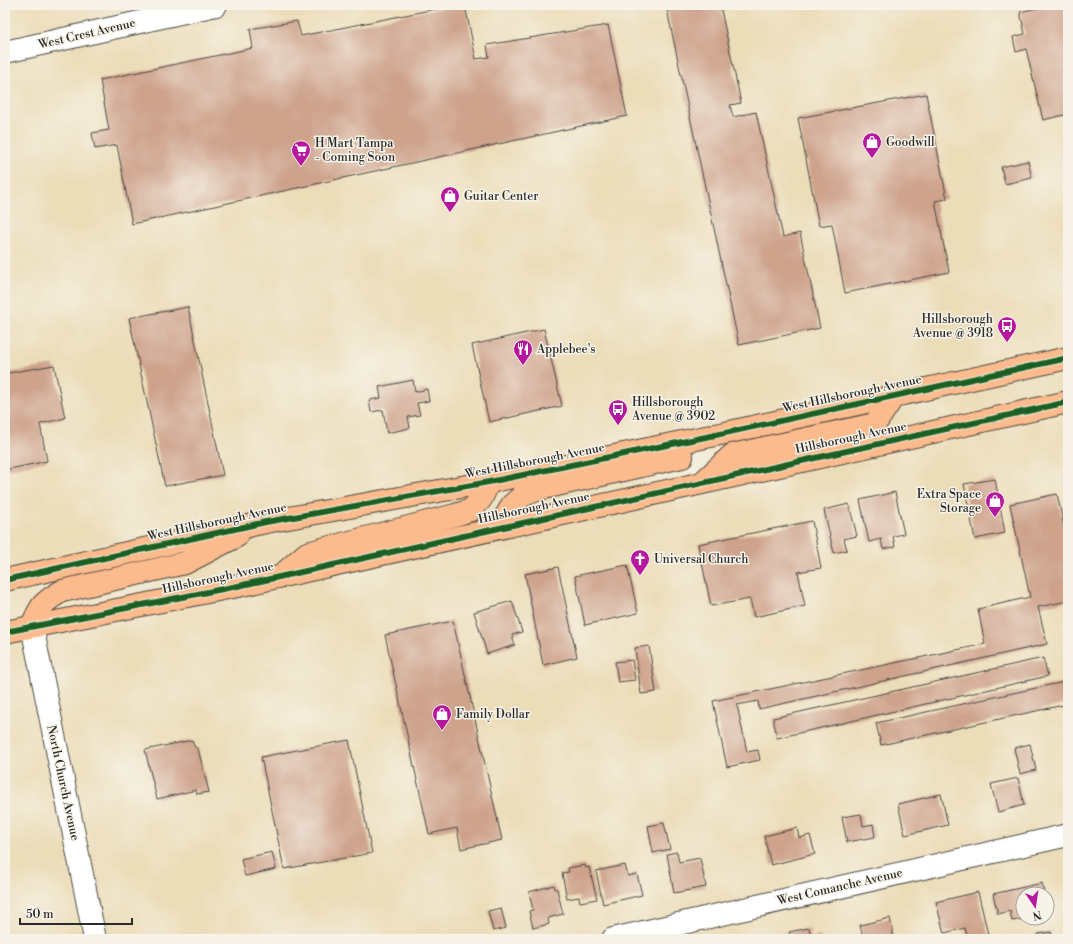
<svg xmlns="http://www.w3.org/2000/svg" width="1073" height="944" font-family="'Libre Bodoni',serif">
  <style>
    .building { fill: #cea28b }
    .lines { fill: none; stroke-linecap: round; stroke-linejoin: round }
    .minor-casing { stroke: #484640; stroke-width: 24 }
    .major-casing { stroke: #484640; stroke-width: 24 }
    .minor { stroke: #fff; stroke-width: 22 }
    .major { stroke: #fbbb8d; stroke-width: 22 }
    .cycleway-casing { stroke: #f7f3e8; stroke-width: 8 }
    .cycleway { stroke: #1b5e20; stroke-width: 6 }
    .labels { text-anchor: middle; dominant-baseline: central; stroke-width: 3; stroke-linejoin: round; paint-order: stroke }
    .street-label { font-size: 12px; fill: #2b2b2b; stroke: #f7f3e8 }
    .poi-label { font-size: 12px; fill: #2b2b2b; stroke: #f7f3e8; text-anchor: start }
  </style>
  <rect width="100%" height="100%" fill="#f7f3e8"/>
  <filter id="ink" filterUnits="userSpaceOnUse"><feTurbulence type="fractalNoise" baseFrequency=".025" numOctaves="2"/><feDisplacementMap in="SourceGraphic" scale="8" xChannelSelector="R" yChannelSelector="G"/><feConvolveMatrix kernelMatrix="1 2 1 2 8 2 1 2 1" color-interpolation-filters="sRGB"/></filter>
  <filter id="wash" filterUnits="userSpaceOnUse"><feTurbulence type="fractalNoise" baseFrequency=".012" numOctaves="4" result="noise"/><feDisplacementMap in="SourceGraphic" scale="16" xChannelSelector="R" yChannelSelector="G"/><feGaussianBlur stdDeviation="0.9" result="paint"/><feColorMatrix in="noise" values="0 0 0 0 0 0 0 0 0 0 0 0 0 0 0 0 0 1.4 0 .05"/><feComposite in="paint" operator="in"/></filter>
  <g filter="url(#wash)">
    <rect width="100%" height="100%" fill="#ecddb9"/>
    <g id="blocks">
      <g class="building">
        <path d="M 455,5 L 465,5 L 476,59 L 489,57 L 487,45 L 608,25 L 627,116 L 132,224 L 117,145 L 95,149 L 92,133 L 109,130 L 100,80 L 253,48 L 250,29 L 297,21 L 301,36 Z"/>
        <path d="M 666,5 L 720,5 L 741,103 L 730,105 L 733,117 L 756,112 L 783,237 L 800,233 L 820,328 L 739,345 Z"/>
        <path d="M 1050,5 L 1068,5 L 1068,114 L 1043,120 L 1026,49 L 1016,52 L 1013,37 L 1025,34 L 1020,12 Z"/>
        <path d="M 926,94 L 947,199 L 935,201 L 949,272 L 845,293 L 832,224 L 819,226 L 798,118 Z"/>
        <path d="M 1028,161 L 1032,178 L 1005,184 L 1001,167 Z"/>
        <path d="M 188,307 L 223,475 L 165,486 L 129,318 Z"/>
        <path d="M 544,329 L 562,406 L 489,422 L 472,345 Z"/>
        <path d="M 5,364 L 8,373 L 54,365 L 65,418 L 40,424 L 47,461 L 5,470 Z"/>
        <path d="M 413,380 L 415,392 L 427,389 L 429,401 L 417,403 L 420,415 L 408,417 L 410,428 L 387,433 L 383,410 L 371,412 L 369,400 L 381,398 L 379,387 Z"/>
        <path d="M 995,479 L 1005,533 L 975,539 L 964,484 Z"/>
        <path d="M 895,492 L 904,534 L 893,536 L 895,547 L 883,549 L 881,539 L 869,542 L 860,500 Z"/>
        <path d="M 1057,494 L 1068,545 L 1068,601 L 1038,607 L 1047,644 L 759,709 L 758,701 L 737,705 L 747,752 L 758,750 L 760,760 L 727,767 L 713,701 L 985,644 L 978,609 L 1030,597 L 1010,504 Z"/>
        <path d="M 849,504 L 857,536 L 844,539 L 847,550 L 834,553 L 824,510 Z"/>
        <path d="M 812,521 L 821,568 L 798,572 L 805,606 L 754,617 L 750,599 L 711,606 L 698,544 Z"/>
        <path d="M 627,565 L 638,613 L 585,625 L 575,576 Z"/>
        <path d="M 558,567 L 577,657 L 543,665 L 525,574 Z"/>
        <path d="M 512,601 L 522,632 L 512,635 L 515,645 L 487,654 L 474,612 Z"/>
        <path d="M 453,621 L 502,840 L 461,849 L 457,828 L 429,834 L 385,635 Z"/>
        <path d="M 649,646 L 656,692 L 641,694 L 635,648 Z"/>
        <path d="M 1043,658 L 1048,676 L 777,738 L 773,718 Z"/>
        <path d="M 632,660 L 635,680 L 618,682 L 615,662 Z"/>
        <path d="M 1068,681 L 1068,704 L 881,745 L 876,723 Z"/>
        <path d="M 192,740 L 194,746 L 198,749 L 209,792 L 197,794 L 196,790 L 157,799 L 145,750 Z"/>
        <path d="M 349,740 L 372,853 L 284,869 L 261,757 Z"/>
        <path d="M 1030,744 L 1036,770 L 1020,774 L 1014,748 Z"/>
        <path d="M 1018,778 L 1024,805 L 998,812 L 991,784 Z"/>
        <path d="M 941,794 L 948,825 L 905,835 L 898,804 Z"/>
        <path d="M 861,814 L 863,826 L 873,824 L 875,837 L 847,842 L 842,817 Z"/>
        <path d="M 664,823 L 670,849 L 653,853 L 648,826 Z"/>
        <path d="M 797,828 L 799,838 L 810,835 L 815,854 L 771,865 L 764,836 Z"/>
        <path d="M 272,852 L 276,869 L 245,876 L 241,859 Z"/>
        <path d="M 677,852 L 679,862 L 700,858 L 706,887 L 674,893 L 667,854 Z"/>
        <path d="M 585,865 L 586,868 L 589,867 L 597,899 L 580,902 L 579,897 L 567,899 L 562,873 L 569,872 L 568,868 Z"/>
        <path d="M 625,865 L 628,876 L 637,874 L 642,895 L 603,904 L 596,871 Z"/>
        <path d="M 1042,883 L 1044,894 L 1023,894 L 1023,919 L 1012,921 L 1010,911 L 998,914 L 993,894 Z"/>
        <path d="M 554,885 L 555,889 L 557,889 L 563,914 L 548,918 L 549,924 L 533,928 L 529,911 L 533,910 L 529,892 Z"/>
        <path d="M 978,892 L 988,934 L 968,939 L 965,928 L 944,933 L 936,902 Z"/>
        <path d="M 501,908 L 506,928 L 493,931 L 488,911 Z"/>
        <path d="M 890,918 L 894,939 L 874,939 L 873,935 L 863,937 L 860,925 Z"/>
        <path d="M 809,928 L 811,938 L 820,936 L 821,939 L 791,939 L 789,932 Z"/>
        <path d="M 1051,932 L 1052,939 L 1039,939 L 1038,934 Z"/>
      </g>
    </g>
  </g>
  <g filter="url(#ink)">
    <use href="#blocks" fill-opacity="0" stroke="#484640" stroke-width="1"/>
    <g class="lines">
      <g class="minor-casing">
        <g id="minor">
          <path d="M 5,52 L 216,5"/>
          <path d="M 32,626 L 95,939"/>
          <path d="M 613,939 L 1068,835"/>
        </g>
      </g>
      <g class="major-casing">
        <g id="major">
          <path d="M 704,481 L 732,455 L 875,424 L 894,396"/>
          <path d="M 500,527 L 512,505 L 522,496 L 539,489 L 682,457"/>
          <path d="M 283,574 L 307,553 L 455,515 L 471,510 L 481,499 L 489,482"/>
          <path d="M 5,580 L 266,522 L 489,482 L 725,433 L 1068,358"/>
          <path d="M 32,626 C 40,606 43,602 62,591 L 185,563 L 237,536"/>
          <path d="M 5,632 L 238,586 L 1068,402"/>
        </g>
      </g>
      <use href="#minor" class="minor"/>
      <use href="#major" class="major"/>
      <g class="cycleway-casing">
        <g id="cycleway">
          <path d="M 5,580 L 266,522 L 489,482 L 725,433 L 1068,358"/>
          <path d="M 5,632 L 238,586 L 1068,402"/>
        </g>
      </g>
      <use href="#cycleway" class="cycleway"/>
    </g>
  </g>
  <defs>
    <g id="shop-pin" transform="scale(1)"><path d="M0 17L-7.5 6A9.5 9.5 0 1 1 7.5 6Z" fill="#b5179e" stroke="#f7f3e8"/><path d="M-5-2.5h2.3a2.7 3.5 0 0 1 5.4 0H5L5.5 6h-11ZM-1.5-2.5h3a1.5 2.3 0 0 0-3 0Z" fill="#fff"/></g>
    <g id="supermarket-pin" transform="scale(1)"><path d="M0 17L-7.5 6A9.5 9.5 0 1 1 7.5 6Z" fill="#b5179e" stroke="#f7f3e8"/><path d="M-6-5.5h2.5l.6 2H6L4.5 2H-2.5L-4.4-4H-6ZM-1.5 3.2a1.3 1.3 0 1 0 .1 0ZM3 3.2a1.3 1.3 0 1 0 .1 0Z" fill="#fff"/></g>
    <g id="bus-pin" transform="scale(1)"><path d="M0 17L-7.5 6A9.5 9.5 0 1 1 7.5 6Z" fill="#b5179e" stroke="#f7f3e8"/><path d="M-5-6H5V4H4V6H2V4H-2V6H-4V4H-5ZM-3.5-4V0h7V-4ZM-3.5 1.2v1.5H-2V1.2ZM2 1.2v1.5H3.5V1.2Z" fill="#fff"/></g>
    <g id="restaurant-pin" transform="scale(1)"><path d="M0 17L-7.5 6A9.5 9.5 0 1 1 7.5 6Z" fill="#b5179e" stroke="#f7f3e8"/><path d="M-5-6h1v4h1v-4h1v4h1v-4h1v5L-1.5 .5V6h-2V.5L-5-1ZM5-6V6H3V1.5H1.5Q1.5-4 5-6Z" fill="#fff"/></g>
    <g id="church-pin" transform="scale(1)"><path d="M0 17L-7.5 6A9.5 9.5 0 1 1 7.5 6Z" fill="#b5179e" stroke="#f7f3e8"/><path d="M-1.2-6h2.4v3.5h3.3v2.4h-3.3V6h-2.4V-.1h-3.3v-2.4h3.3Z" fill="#fff"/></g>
  </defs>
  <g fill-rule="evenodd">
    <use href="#shop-pin" x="872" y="142"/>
    <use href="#supermarket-pin" x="301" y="150"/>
    <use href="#shop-pin" x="450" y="196"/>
    <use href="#bus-pin" x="1007" y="326"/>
    <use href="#restaurant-pin" x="523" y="349"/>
    <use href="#bus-pin" x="618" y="409"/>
    <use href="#shop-pin" x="995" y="501"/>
    <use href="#church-pin" x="640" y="559"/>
    <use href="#shop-pin" x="442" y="714"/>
  </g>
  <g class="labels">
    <g class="street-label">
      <text transform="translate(87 34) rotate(-13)">West Crest Avenue</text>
      <text transform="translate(852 394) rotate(-12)">West Hillsborough Avenue</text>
      <text transform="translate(851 438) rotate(-12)">Hillsborough Avenue</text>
      <text transform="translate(535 461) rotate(-11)">West Hillsborough Avenue</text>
      <text transform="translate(534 508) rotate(-12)">Hillsborough Avenue</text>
      <text transform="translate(217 522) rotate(-12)">West Hillsborough Avenue</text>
      <text transform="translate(218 578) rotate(-12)">Hillsborough Avenue</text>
      <text transform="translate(63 783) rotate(78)">North Church Avenue</text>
      <text transform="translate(840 887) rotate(-13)">West Comanche Avenue</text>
    </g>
    <g class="poi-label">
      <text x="886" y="142">Goodwill</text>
      <text x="315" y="143">H Mart Tampa<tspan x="315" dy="14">- Coming Soon</tspan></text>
      <text x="464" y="196">Guitar Center</text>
      <text x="993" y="319" text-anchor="end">Hillsborough<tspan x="993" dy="14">Avenue @ 3918</tspan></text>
      <text x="537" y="349">Applebee's</text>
      <text x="632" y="402">Hillsborough<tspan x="632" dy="14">Avenue @ 3902</tspan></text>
      <text x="981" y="494" text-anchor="end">Extra Space<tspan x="981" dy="14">Storage</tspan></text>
      <text x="654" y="559">Universal Church</text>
      <text x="456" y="714">Family Dollar</text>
    </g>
  </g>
  <rect width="1073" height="944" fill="none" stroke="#f7f3e8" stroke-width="20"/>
  <g transform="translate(1035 906) rotate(167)"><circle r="19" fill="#f7f3e8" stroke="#a5a39c"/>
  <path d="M0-3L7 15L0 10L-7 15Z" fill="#b5179e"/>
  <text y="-6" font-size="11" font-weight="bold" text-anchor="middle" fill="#2b2b2b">N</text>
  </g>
  <path d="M20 918v6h112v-6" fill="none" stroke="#2b2b2b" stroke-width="2"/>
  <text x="26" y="918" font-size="12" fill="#2b2b2b" stroke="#f7f3e8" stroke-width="3" paint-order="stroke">50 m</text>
</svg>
